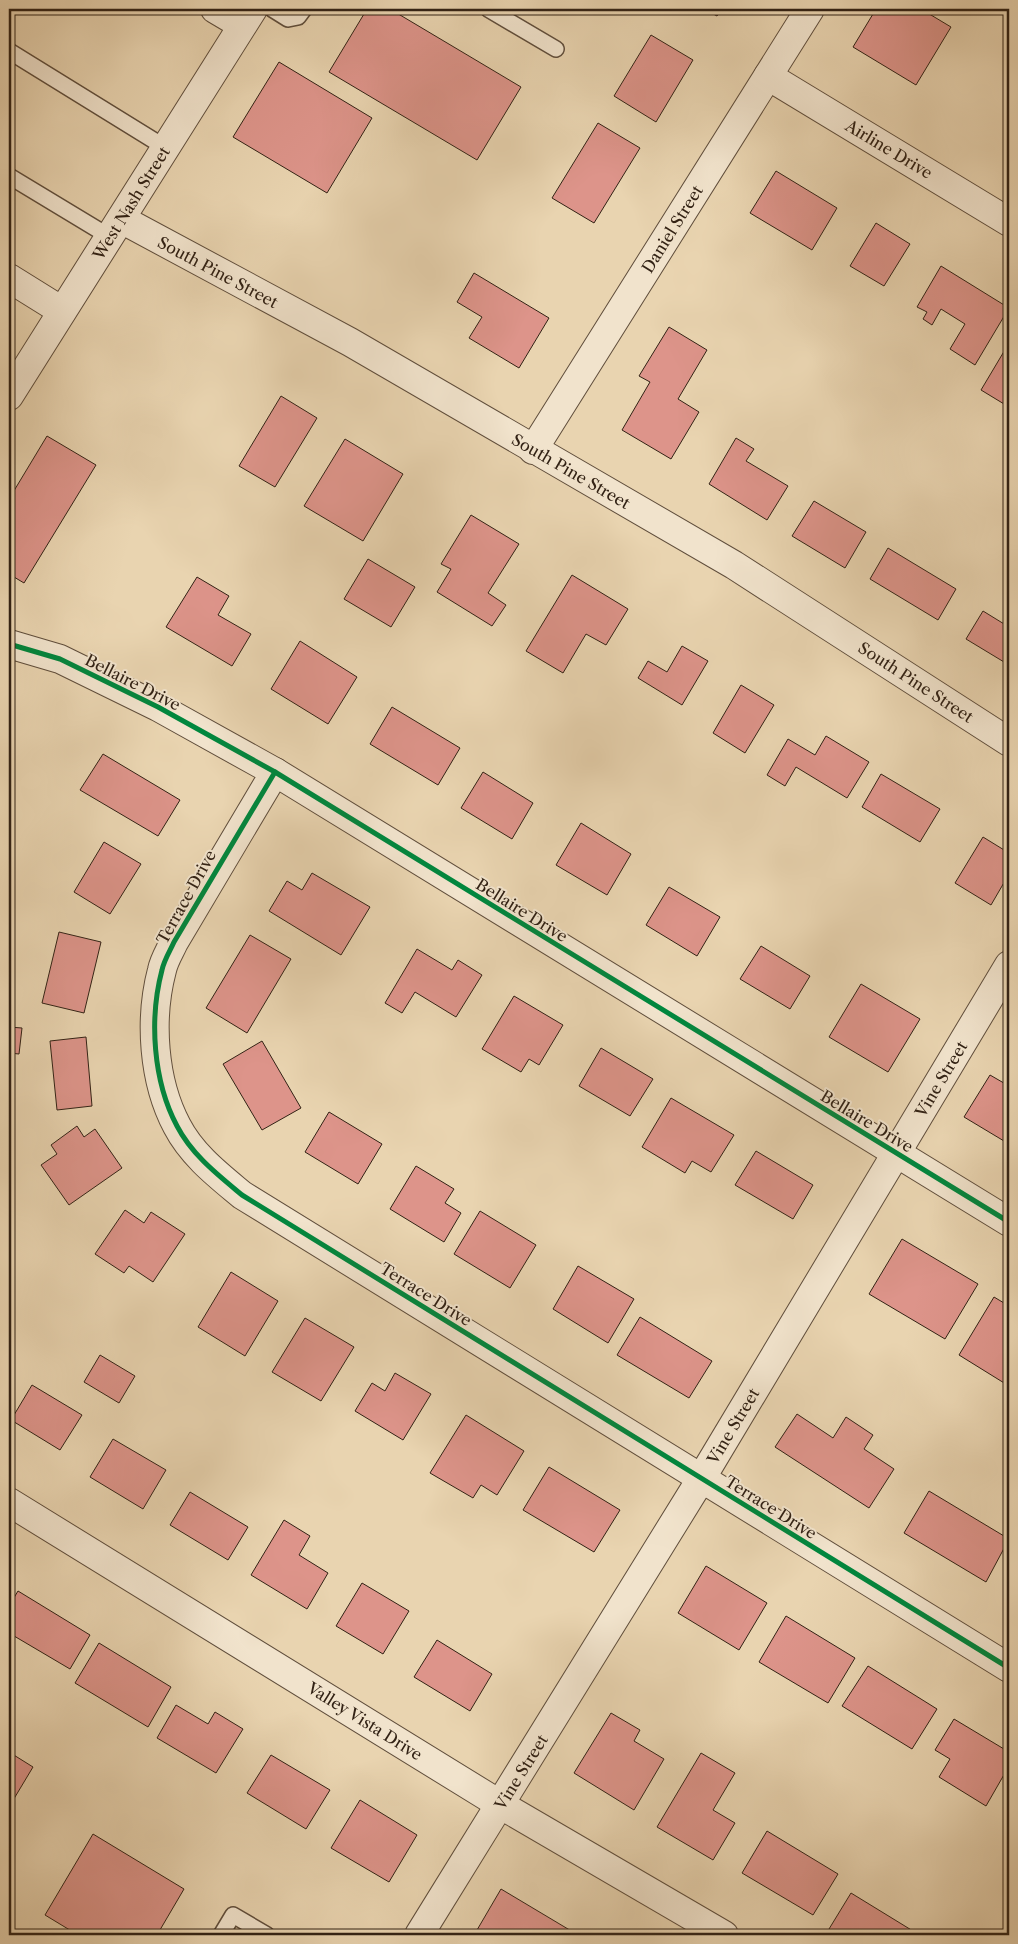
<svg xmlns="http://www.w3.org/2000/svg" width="1018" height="1944" font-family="'Libre Caslon Text',serif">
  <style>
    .building { fill: #dd948a; stroke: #322215 }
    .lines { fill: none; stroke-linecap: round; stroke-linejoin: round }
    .service-casing { stroke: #604e3c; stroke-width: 18 }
    .minor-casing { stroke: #604e3c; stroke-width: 30 }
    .service { stroke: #f1e3cc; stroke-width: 15 }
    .minor { stroke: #f1e3cc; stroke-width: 28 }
    .cycleway-casing { stroke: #f1e3cc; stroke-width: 8 }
    .cycleway { stroke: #00873e; stroke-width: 5 }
    .labels { text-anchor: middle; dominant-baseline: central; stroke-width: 4; stroke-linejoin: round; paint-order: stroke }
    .street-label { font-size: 16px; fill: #322215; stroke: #f1e3cc }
  </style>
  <rect width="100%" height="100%" fill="#e9d4b0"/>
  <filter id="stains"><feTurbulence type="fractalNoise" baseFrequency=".004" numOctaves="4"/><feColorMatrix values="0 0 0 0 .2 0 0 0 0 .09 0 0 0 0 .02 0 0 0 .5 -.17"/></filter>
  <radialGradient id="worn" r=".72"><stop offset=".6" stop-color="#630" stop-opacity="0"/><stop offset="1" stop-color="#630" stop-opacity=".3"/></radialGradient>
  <g class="building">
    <path d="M 367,9 L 390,9 L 521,87 L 477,160 L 329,72 Z"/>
    <path d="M 704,9 L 722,9 L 717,16 Z"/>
    <path d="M 876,9 L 921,9 L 951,27 L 916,85 L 853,47 Z"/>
    <path d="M 651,35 L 693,60 L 656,122 L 614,96 Z"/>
    <path d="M 279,62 L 372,118 L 327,193 L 233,137 Z"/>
    <path d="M 598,123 L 640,148 L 594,223 L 552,198 Z"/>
    <path d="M 776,171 L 837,208 L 812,250 L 750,213 Z"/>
    <path d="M 876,223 L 910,244 L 884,286 L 850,266 Z"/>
    <path d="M 941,266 L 1009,308 L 975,365 L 950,349 L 965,324 L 941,309 L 932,325 L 923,319 L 927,312 L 917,307 Z"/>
    <path d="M 474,273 L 549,318 L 519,368 L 469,338 L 482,317 L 457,302 Z"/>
    <path d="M 669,327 L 707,350 L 678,399 L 699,412 L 671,459 L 622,430 L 650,382 L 639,376 Z"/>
    <path d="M 1009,343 L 1009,407 L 981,390 Z"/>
    <path d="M 281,396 L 317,418 L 275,487 L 239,466 Z"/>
    <path d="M 47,436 L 96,465 L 24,583 L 9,574 L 9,499 Z"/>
    <path d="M 736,438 L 754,449 L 746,461 L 788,486 L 767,520 L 709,484 Z"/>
    <path d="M 345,439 L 403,474 L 363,541 L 304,506 Z"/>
    <path d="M 814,501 L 866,532 L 845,568 L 792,536 Z"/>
    <path d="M 471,515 L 519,544 L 488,593 L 506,605 L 492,626 L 437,592 L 451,569 L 441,564 Z"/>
    <path d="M 888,548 L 956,589 L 938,620 L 870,579 Z"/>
    <path d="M 368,559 L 415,587 L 391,627 L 344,599 Z"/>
    <path d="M 572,575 L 628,609 L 606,645 L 586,634 L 563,673 L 526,651 Z"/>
    <path d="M 197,577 L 229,596 L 218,615 L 251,634 L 232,666 L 166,627 Z"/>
    <path d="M 983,611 L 1009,627 L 1009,665 L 966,639 Z"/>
    <path d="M 300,641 L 357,677 L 328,724 L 271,689 Z"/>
    <path d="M 682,646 L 708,661 L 682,705 L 638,678 L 648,661 L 667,672 Z"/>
    <path d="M 741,685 L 774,705 L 745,753 L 713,733 Z"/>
    <path d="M 392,707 L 460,748 L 438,785 L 370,744 Z"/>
    <path d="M 826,736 L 869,762 L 847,798 L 796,767 L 785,786 L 767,775 L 788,739 L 815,755 Z"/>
    <path d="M 103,754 L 180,800 L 158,836 L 80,790 Z"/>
    <path d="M 483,772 L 533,803 L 512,839 L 461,808 Z"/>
    <path d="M 881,774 L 940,809 L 920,842 L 862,807 Z"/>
    <path d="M 581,823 L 631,854 L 607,895 L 556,865 Z"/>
    <path d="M 983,837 L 1009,853 L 1009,874 L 991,905 L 955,883 Z"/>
    <path d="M 104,842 L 141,864 L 110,914 L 74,892 Z"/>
    <path d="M 312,873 L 370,907 L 341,955 L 269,911 L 287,881 L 302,890 Z"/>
    <path d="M 669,887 L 720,917 L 697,956 L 646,925 Z"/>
    <path d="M 59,932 L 101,942 L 84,1013 L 42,1003 Z"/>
    <path d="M 250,935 L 291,959 L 247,1033 L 206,1008 Z"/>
    <path d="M 761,946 L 810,976 L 790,1009 L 740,979 Z"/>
    <path d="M 417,949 L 452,970 L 458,960 L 482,975 L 456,1017 L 415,992 L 402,1013 L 385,1003 Z"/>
    <path d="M 861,984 L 920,1019 L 888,1072 L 829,1037 Z"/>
    <path d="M 514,996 L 563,1025 L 539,1065 L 529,1059 L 521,1072 L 482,1049 Z"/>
    <path d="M 9,1027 L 22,1028 L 19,1054 L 9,1053 Z"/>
    <path d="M 86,1037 L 92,1106 L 57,1110 L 50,1041 Z"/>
    <path d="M 262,1041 L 301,1108 L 262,1130 L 223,1064 Z"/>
    <path d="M 601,1048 L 653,1079 L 630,1116 L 579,1086 Z"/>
    <path d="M 990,1075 L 1009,1086 L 1009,1144 L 964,1117 Z"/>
    <path d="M 671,1098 L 734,1135 L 711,1172 L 692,1161 L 685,1173 L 642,1147 Z"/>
    <path d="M 329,1112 L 382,1144 L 358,1184 L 305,1152 Z"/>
    <path d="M 77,1126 L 84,1137 L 95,1129 L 122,1168 L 69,1205 L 41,1165 L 57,1154 L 51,1145 Z"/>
    <path d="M 756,1151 L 813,1185 L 793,1219 L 735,1185 Z"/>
    <path d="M 416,1166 L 454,1189 L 445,1203 L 461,1213 L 444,1242 L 390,1209 Z"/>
    <path d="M 125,1210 L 144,1223 L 151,1212 L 185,1234 L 153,1282 L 129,1266 L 124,1273 L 95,1254 Z"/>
    <path d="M 480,1211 L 536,1245 L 510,1288 L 454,1254 Z"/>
    <path d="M 902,1239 L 978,1284 L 945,1339 L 869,1294 Z"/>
    <path d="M 578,1266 L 634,1299 L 608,1343 L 553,1309 Z"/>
    <path d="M 231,1272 L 278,1301 L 245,1356 L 198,1327 Z"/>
    <path d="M 994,1297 L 1009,1306 L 1009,1386 L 959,1355 Z"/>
    <path d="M 640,1317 L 712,1361 L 689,1398 L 617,1355 Z"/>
    <path d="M 305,1318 L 354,1347 L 321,1401 L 272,1372 Z"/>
    <path d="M 100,1355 L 135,1376 L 119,1403 L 84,1382 Z"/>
    <path d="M 395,1373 L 431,1394 L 403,1440 L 355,1411 L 372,1383 L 385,1391 Z"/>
    <path d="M 32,1385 L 82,1415 L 60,1450 L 11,1420 Z"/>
    <path d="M 797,1414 L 833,1438 L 846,1417 L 873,1435 L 864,1449 L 894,1469 L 869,1508 L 775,1447 Z"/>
    <path d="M 466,1415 L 524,1451 L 497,1495 L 481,1485 L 473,1498 L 430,1473 Z"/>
    <path d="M 113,1439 L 166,1470 L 143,1509 L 90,1477 Z"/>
    <path d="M 549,1467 L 620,1510 L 594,1552 L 523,1510 Z"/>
    <path d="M 929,1491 L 1009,1539 L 986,1582 L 904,1533 Z"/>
    <path d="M 190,1492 L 248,1527 L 228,1560 L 170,1525 Z"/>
    <path d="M 284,1520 L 310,1536 L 299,1555 L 328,1573 L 307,1609 L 251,1575 Z"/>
    <path d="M 706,1566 L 767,1603 L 739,1650 L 678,1613 Z"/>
    <path d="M 362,1583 L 409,1611 L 383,1654 L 336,1626 Z"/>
    <path d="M 18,1591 L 90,1635 L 70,1669 L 9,1633 L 9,1606 Z"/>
    <path d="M 786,1616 L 855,1658 L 828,1703 L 759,1662 Z"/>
    <path d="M 437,1640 L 492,1674 L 470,1711 L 414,1677 Z"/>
    <path d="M 99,1643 L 171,1687 L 148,1727 L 75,1683 Z"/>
    <path d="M 868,1666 L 937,1709 L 912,1749 L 842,1706 Z"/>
    <path d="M 176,1705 L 208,1724 L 215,1712 L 243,1729 L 216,1773 L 157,1738 Z"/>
    <path d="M 611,1713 L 640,1730 L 634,1741 L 664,1759 L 634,1810 L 574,1773 Z"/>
    <path d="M 954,1719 L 1009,1752 L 1009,1766 L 986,1806 L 939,1777 L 950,1759 L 935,1750 Z"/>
    <path d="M 9,1752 L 33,1767 L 9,1807 Z"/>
    <path d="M 701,1753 L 735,1773 L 713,1810 L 735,1823 L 713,1860 L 657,1827 Z"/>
    <path d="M 271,1755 L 330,1790 L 306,1829 L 247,1793 Z"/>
    <path d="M 360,1800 L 417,1835 L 389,1882 L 331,1848 Z"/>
    <path d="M 767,1831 L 838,1874 L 813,1915 L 742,1873 Z"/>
    <path d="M 93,1834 L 184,1889 L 157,1935 L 78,1935 L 45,1915 Z"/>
    <path d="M 501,1889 L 573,1932 L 571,1935 L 486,1935 L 477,1930 Z"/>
    <path d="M 851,1893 L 913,1931 L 911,1935 L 839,1935 L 829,1929 Z"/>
  </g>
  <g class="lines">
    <g class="service-casing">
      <g id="service">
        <path d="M 272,9 L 288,19 L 298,17 L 304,9"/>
        <path d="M 488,9 L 556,49"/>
        <path d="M 9,51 L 166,148"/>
        <path d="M 9,176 L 110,237"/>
        <path d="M 221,1935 L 233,1915 L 267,1935"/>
      </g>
    </g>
    <g class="minor-casing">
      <g id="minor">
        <path d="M 215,9 L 242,25"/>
        <path d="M 768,76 L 1009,222"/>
        <path d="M 121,219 L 350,342 L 734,565 L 1009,742"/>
        <path d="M 9,278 L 62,311"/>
        <path d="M 9,396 L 253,9"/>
        <path d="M 533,450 L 810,9"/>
        <path d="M 9,644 L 60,659 L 158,707 L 275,772 L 1009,1222"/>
        <path d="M 275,772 L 174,942 C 170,951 164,960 162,970 C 149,1019 153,1081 177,1126 C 192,1155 218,1175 242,1195 L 1009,1668"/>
        <path d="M 9,1502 L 501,1805 L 724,1935"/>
        <path d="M 419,1935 L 701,1479 L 1009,965"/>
      </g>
    </g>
    <use href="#service" class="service"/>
    <use href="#minor" class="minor"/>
    <g class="cycleway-casing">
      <g id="cycleway">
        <path d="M 9,644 L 60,659 L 158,707 L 275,772 L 1009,1222"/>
        <path d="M 275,772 L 174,942 C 170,951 164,960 162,970 C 149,1019 153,1081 177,1126 C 192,1155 218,1175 242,1195 L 1009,1668"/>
      </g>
    </g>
    <use href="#cycleway" class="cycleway"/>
  </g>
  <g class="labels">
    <g class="street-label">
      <text transform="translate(889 149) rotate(31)">Airline Drive</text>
      <text transform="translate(131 203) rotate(-58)">West Nash Street</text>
      <text transform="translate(672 229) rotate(-58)">Daniel Street</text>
      <text transform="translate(218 272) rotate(28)">South Pine Street</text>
      <text transform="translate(571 471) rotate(30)">South Pine Street</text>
      <text transform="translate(133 682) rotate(27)">Bellaire Drive</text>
      <text transform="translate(916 682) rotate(33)">South Pine Street</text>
      <text transform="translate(186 897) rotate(-61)">Terrace Drive</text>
      <text transform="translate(522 910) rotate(32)">Bellaire Drive</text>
      <text transform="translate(941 1079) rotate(-59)">Vine Street</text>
      <text transform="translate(867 1121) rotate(31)">Bellaire Drive</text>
      <text transform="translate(426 1294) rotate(32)">Terrace Drive</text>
      <text transform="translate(733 1426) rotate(-59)">Vine Street</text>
      <text transform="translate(771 1507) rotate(32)">Terrace Drive</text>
      <text transform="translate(365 1721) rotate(32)">Valley Vista Drive</text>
      <text transform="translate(521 1772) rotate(-58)">Vine Street</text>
    </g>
  </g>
  <rect width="1018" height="1944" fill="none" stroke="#e9d4b0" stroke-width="30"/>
  <rect x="10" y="10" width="998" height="1924" fill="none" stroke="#322215" stroke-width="2.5"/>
  <rect x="15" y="15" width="988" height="1914" fill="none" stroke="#322215"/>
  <rect width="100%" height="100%" filter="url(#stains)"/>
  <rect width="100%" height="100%" fill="url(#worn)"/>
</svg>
